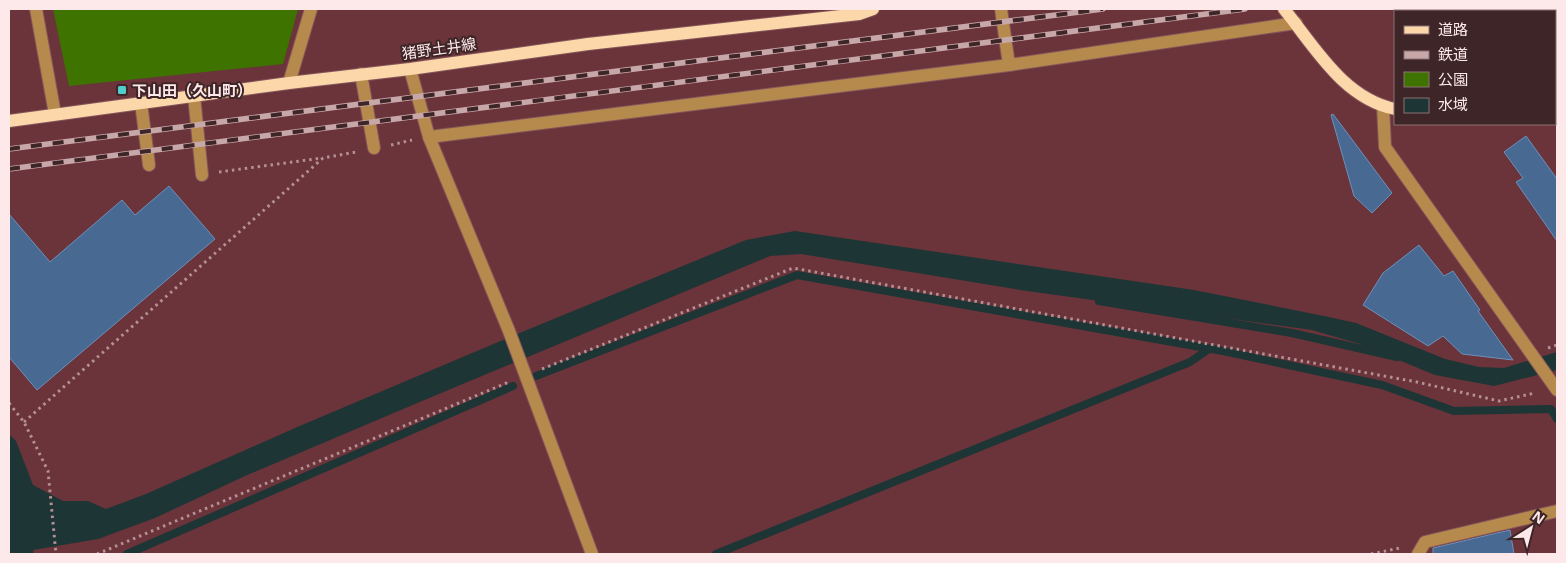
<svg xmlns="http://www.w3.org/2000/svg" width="1566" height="563" font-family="'Open Sans','Noto Sans JP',sans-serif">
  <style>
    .green { fill: #3e7300 }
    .water { fill: #1d3535 }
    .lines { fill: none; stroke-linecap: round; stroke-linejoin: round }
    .stream { stroke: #1d3535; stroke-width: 8 }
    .building { fill: #476992; stroke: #6d91bd }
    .minor-casing { stroke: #85555a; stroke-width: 14 }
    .major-casing { stroke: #85555a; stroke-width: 14 }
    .path { stroke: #b59094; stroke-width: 3; stroke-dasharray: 2.5 4; stroke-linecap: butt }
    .minor { stroke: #b68a4d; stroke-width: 12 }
    .major { stroke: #fbd7a9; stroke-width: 12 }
    .rail-casing { stroke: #c8a7a9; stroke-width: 5.5 }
    .rail { stroke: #3e2527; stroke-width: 4; stroke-dasharray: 11; stroke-linecap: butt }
    .poi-dot { fill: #53cdcb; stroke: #3e2527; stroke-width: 2 }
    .labels { text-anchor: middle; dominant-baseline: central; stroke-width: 4; stroke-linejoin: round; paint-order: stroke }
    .street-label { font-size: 15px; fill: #fee9ea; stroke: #3e2527 }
    .poi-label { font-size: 15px; font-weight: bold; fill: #fee9ea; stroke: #3e2527; text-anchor: start }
  </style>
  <rect width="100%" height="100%" fill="#6a343a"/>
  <path class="green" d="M 53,9 L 298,9 L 283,64 L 69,86 Z"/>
  <path class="water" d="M 795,231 L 1194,290 L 1324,316 L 1356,323 L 1445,359 L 1479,367 L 1504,368 L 1557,352 L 1557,370 L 1494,386 L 1435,375 L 1360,344 L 1312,330 L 1027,291 L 801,254 L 770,256 L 422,401 L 245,476 L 155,518 L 98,539 L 33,550 L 34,554 L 9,554 L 9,434 L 16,441 L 33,485 L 63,501 L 88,501 L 106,509 L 146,494 L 295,428 L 522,332 L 746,240 Z"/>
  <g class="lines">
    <g class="stream">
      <path d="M 1099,301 L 1292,333 L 1397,357"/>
      <path d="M 536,376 L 797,275 L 1223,351 L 1382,385 L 1454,411 L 1551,409 L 1557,419"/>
      <path d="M 127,554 L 513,386"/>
      <path d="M 716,554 L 1190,362 L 1209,349"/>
    </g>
  </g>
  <g class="building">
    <path d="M 1333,114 L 1392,193 L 1372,213 L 1354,196 L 1331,115 Z"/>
    <path d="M 1526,136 L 1557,179 L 1557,241 L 1516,182 L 1523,178 L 1504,152 Z"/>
    <path d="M 169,186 L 215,239 L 37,390 L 9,357 L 9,214 L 50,262 L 122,200 L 135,215 Z"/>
    <path d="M 1419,245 L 1444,276 L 1453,271 L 1480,310 L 1478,311 L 1513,360 L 1462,354 L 1443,336 L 1428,346 L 1363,305 L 1383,273 Z"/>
    <path d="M 1510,530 L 1514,554 L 1433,554 L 1433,548 Z"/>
  </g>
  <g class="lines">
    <g class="minor-casing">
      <g id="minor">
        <path d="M 36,9 L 55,114"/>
        <path d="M 1001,9 L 1009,65"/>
        <path d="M 410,69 L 429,137 L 509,331 L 592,554"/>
        <path d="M 361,74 L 374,148"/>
        <path d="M 289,83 L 311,9"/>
        <path d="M 194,96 L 202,175"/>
        <path d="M 141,103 L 149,165"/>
        <path d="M 1383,106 L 1385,147 L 1557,390"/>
        <path d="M 429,137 L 1009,65 L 1296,23"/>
        <path d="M 1418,554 L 1425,542 L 1557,511"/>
      </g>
    </g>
    <g class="major-casing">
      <g id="major">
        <path d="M 1284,9 C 1315,47 1343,98 1395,109"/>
        <path d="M 1555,81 L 1557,80"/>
        <path d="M 9,121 L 289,83 L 410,69 L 588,44 L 859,14 L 873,9"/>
      </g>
    </g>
    <g class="path">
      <path d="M 391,145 L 412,140"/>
      <path d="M 219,172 L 322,158"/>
      <path d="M 1548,348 L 1557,345"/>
      <path d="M 542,369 L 793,268 L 1417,382 L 1499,401 L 1535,393"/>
      <path d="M 9,403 L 24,422 L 48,471 L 56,554"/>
      <path d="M 24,422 L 323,158 L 356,152"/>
      <path d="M 97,554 L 509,382"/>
      <path d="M 1371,554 L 1400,548"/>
    </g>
    <use href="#minor" class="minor"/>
    <use href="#major" class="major"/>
    <g class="rail-casing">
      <g id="rail">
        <path d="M 9,149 L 1103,9"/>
        <path d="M 9,169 L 1245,9"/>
      </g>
    </g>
    <use href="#rail" class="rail"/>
  </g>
  <rect class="poi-dot" x="117" y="85" width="10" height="10" rx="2.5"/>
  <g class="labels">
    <g class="street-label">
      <text transform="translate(439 48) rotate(-8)">猪野土井線</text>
    </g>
    <g class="poi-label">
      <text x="132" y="90">下山田（久山町）</text>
    </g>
  </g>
  <rect width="1566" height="563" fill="none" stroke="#fee9ea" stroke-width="20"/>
  <rect x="1394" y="10" width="162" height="115" fill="#3e2527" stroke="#8b7375"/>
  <rect x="1404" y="26" width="25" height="8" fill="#fbd7a9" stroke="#8b7375"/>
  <text x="1438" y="35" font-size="15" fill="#fee9ea">道路</text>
  <rect x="1404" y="51" width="25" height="8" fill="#c8a7a9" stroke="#8b7375"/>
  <text x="1438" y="60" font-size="15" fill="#fee9ea">鉄道</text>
  <rect x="1404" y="72" width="25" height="15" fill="#3e7300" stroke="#8b7375"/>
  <text x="1438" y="85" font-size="15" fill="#fee9ea">公園</text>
  <rect x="1404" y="98" width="25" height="15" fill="#1d3535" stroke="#8b7375"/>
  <text x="1438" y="110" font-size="15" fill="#fee9ea">水域</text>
  <g transform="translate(1531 528) rotate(36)" stroke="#3e2527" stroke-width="4" paint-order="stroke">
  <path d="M0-4L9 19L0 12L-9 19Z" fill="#fee9ea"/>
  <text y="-8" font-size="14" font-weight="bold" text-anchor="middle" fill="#fee9ea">N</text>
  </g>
</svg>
